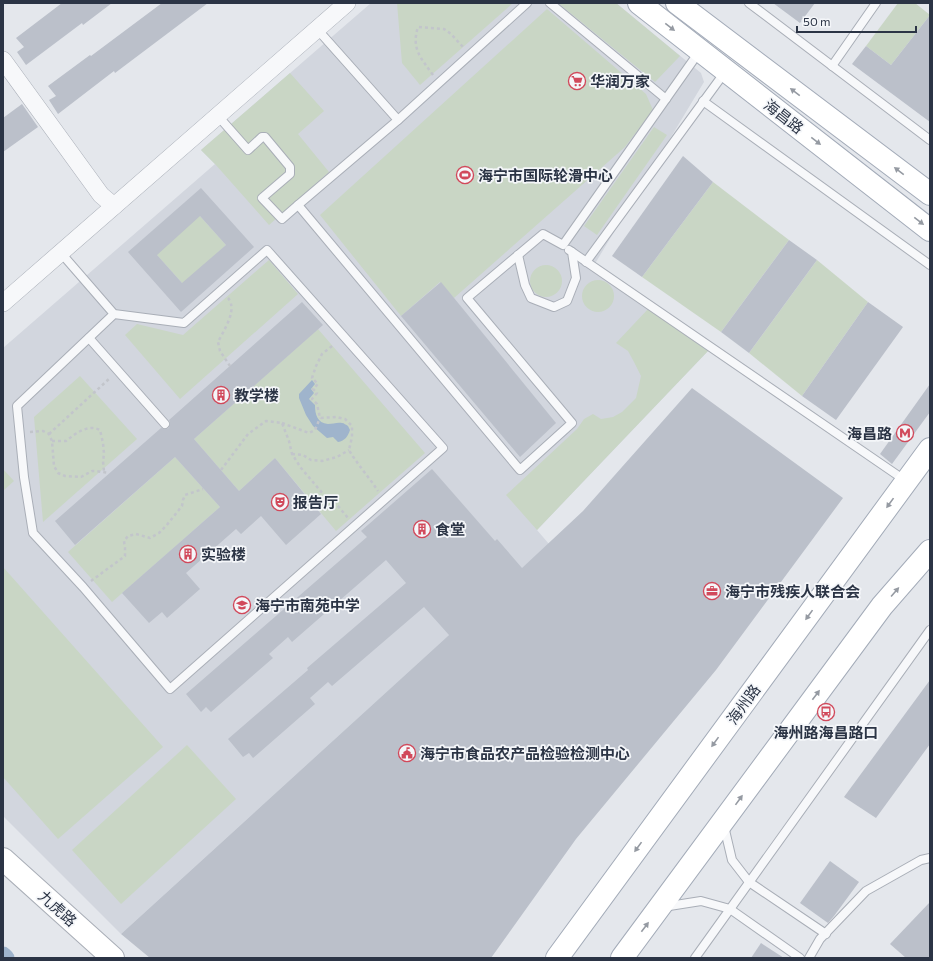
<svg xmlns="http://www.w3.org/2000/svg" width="933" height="961" font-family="Commissioner,'Noto Sans SC',sans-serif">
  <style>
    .built { fill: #d2d6de }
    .green { fill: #c9d6c5 }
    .water { fill: #9fb4cc }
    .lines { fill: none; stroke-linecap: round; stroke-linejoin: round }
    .canal { stroke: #9fb4cc; stroke-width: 17 }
    .building { fill: #bbc0ca; fill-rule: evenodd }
    .lane-casing { stroke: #a9aeb7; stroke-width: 10 }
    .street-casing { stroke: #a9aeb7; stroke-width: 18 }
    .secondary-casing { stroke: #a9aeb7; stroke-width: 24 }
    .primary-casing { stroke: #a3abb8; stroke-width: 24 }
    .path { stroke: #c2c5cb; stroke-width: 2.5; stroke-dasharray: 3 3; stroke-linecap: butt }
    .lane { stroke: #f7f8fa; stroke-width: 8 }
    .street { stroke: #f7f8fa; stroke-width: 17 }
    .secondary { stroke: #fff; stroke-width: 22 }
    .primary { stroke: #fff; stroke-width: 22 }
    .oneway { fill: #959aa2 }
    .labels { text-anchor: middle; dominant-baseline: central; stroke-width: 3.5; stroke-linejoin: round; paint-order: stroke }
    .poi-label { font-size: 15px; font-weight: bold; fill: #2b3445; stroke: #f4f6f9; text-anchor: start }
    .street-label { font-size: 15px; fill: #2b3445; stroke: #f4f6f9 }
  </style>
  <rect width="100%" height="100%" fill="#e4e7ec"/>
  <path class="built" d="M 371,3 L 616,3 L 701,73 L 704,82 L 593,267 L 708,351 L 537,530 L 549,544 L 121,934 L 3,816 L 3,348 L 215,164 L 201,150 Z"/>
  <g class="green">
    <path d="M 397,3 L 513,3 L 420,85 L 402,63 Z"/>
    <path d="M 558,3 L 616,3 L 680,56 L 655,82 Z"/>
    <path d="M 898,3 L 915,3 L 930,15 L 891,65 L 866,46 Z"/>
    <path d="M 547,9 L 646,94 L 653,110 L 625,147 L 454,298 L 440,282 L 401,316 L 320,215 Z"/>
    <path d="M 290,73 L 324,111 L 298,134 L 329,172 L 269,225 L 215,164 L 201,150 Z"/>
    <path d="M 654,127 L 667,135 L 597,235 L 584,226 Z"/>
    <path d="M 713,182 L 789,240 L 721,332 L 642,277 Z"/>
    <path d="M 199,215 L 226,245 L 183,284 L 156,254 Z"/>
    <path d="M 269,260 L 298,294 L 180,399 L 125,335 L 137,324 L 183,335 Z"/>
    <path d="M 817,260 L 868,302 L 802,396 L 749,353 Z"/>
    <circle cx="546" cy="281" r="16"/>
    <circle cx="598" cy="296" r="16"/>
    <path d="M 649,308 L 708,351 L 537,530 L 506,495 L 577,429 L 584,419 L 593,414 L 601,419 L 613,417 L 622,412 L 636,398 L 641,376 L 634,362 L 628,351 L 616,343 Z"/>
    <path d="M 318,329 L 425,453 L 336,531 L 275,458 L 239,491 L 194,439 Z"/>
    <path d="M 80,376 L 137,439 L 43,522 L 34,417 Z"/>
    <path d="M 175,457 L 220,507 L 112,602 L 68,552 Z"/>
    <path d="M 3,469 L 14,481 L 3,491 Z"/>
    <path d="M 3,567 L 163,747 L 58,839 L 3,777 Z"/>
    <path d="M 187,745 L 236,799 L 121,904 L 72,850 Z"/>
  </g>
  <path class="water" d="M 312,380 L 315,384 L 311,389 L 314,393 L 309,399 L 315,405 C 315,414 317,423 328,424 C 333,424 337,422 342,423 C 344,423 346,425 348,426 L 350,430 C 348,436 345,441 338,442 L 333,437 L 327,438 L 313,426 L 306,415 L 299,398 L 299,394 Z"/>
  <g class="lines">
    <path class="canal" d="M 3,955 L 6,958"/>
  </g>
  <g class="building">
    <path d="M 62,3 L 112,3 L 83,25 L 82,23 L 26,65 L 17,52 L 24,47 L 16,38 Z"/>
    <path d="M 162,3 L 208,3 L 115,73 L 114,71 L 58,114 L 49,100 L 56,96 L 48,86 L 90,55 L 91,56 Z"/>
    <path d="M 773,3 L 815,3 L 800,23 Z"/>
    <path d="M 930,15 L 930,122 L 852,64 L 866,46 L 891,65 Z"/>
    <path d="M 22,104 L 38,127 L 3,152 L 3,118 Z"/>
    <path d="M 683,156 L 713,182 L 642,277 L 612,256 Z"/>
    <path d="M 201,188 L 254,247 L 181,312 L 128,252 ZM 200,216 L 226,245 L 182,283 L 157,255 Z"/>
    <path d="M 789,240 L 817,260 L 749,353 L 721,332 Z"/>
    <path d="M 441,282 L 556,423 L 520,457 L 401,316 Z"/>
    <path d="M 302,302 L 323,325 L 194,439 L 239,491 L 275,458 L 321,514 L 286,545 L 261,516 L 241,534 L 236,529 L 186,573 L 200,589 L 167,618 L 162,612 L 149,623 L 122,593 L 220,507 L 175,457 L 75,545 L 55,521 L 161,428 L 166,429 L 169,428 L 170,423 L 169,420 Z"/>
    <path d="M 868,302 L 903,327 L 836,420 L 802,396 Z"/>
    <path d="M 930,384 L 930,412 L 892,464 L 880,454 Z"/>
    <path d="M 692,388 L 843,498 L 716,670 L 576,839 L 491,958 L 150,958 L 121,934 L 449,635 L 424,607 L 332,686 L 328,682 L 310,698 L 315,704 L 253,758 L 249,753 L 243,757 L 228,739 L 308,670 L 307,668 L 406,583 L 386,560 L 292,642 L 288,637 L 269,654 L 273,658 L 211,712 L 206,707 L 201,712 L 186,694 L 367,537 L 361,531 L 432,469 L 495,541 L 497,539 L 522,568 L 583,511 Z"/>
    <path d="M 930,680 L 930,744 L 876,818 L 844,797 Z"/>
    <path d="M 830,861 L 859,882 L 834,916 L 828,923 L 800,903 Z"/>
    <path d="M 930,902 L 930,958 L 906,958 L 890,944 Z"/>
    <path d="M 761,943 L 784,958 L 751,958 Z"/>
  </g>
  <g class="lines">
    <g class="lane-casing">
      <g id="lane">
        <path d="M 550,3 L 666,99"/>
        <path d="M 749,3 L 930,140"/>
        <path d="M 832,66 L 876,3"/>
        <path d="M 703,101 L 930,265"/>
        <path d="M 218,116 L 248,150 L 262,137 L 265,137 L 290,167 L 290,174 L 262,198 L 282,219 L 298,205 L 520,470 L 572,423 L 467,298 L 543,234 L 563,245 L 699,52"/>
        <path d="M 398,120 L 527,3"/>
        <path d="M 298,205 L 398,120 L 317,29"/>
        <path d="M 572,252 L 906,481"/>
        <path d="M 61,253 L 114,314 L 17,406 L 24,477 L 33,533 L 83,587 L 170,689 L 443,448 L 267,250 L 184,323 L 114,314"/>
        <path d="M 518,255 L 525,285 L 531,298 L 554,307 L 567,301 L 576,278 L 572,252 L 569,250"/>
        <path d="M 586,262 L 725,72"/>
        <path d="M 89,338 L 165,424"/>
        <path d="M 724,826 L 732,860 L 749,882 L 826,934"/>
        <path d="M 663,907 L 701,901 L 730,909 L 800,958"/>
        <path d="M 695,958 L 930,630"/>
        <path d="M 809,958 L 820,939 L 866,891 L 921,860 L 930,858"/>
      </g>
    </g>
    <g class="street-casing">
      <g id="street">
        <path d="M 3,60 L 101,195 L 114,206"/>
        <path d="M 3,303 L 347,3"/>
      </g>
    </g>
    <g class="secondary-casing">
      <path id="secondary" d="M 3,859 L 113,958"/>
    </g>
    <g class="primary-casing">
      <g id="primary">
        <path d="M 639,3 L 930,230"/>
        <path d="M 677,3 L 930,194"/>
        <path d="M 557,958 L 930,449"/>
        <path d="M 622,958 L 882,606 L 930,551"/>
      </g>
    </g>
    <g class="path">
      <path d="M 433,75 C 421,58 411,49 418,27 L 444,29 L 451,34 L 463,47"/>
      <path d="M 228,298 C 229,299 231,303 231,304 C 234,315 223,332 218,342 L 220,351 L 230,366"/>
      <path d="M 332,346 L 322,354 L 316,366 L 312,378 L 318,384 L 313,389 L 317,393 L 312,399 L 317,404 L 320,418 L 336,417 L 345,419 L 352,426 L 352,437 L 349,450 C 357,464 369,477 378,491"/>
      <path d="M 282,423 L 309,433 L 315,430 L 320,418"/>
      <path d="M 30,432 L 43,431 L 49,434 L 52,441 L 54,466 L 58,473 L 65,476 L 81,477 L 92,471 L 96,471 L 109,473"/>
      <path d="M 49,434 L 110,378"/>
      <path d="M 52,441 L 66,441 C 76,433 88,424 100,430 L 103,443 L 104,454 L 103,461 L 104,472"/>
      <path d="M 292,454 L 303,455 L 311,460 L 322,461 L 337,457 L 349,450"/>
      <path d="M 221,470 L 248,434 L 266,421 L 282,423 L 289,441 L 292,454 L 301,468 L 324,495 L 333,500 L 348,518"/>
      <path d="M 91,581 L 125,556 L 125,548 L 124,541 L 128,536 L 136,534 L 150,538 L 159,533 L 166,526 L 182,506 L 183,500 L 185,495 L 203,489"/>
    </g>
    <use href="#lane" class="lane"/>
    <use href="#street" class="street"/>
    <use href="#secondary" class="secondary"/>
    <use href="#primary" class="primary"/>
  </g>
  <defs><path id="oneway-solid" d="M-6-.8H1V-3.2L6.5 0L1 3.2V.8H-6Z"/></defs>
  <g class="oneway">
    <use href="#oneway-solid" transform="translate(670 27) rotate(38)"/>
    <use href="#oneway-solid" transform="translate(795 92) rotate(-143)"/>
    <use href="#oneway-solid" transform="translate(816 141) rotate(38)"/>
    <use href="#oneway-solid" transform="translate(899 171) rotate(-143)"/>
    <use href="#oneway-solid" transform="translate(919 221) rotate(38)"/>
    <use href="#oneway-solid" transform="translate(890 503) rotate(126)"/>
    <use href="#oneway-solid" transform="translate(895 592) rotate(-49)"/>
    <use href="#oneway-solid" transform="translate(809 615) rotate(126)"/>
    <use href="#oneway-solid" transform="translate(816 695) rotate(-53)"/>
    <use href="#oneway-solid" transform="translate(715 742) rotate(126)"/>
    <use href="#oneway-solid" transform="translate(739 800) rotate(-54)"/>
    <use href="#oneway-solid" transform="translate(638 847) rotate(126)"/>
    <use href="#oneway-solid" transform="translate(645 927) rotate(-53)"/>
  </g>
  <defs>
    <g id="supermarket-ring" transform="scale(0.9)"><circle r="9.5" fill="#f4f6f9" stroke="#d1495b" stroke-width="1.5"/><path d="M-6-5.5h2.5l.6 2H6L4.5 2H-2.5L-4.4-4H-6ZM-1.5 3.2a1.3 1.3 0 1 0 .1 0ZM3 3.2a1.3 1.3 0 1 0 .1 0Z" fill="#d1495b"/></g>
    <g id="stadium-ring" transform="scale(0.9)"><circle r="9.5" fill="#f4f6f9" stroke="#d1495b" stroke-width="1.5"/><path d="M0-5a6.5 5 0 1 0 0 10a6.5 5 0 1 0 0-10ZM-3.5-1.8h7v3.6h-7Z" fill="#d1495b"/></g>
    <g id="building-ring" transform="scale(0.9)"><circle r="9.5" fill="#f4f6f9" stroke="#d1495b" stroke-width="1.5"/><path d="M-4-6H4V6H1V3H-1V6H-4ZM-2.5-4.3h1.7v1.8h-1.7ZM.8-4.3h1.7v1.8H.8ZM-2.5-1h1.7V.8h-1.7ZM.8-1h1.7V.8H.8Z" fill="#d1495b"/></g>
    <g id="metro-ring" transform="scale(0.9)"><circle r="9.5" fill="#f4f6f9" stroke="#d1495b" stroke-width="1.5"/><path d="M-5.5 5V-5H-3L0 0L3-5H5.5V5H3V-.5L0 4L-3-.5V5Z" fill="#d1495b"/></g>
    <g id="theatre-ring" transform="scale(0.9)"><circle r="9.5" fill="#f4f6f9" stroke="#d1495b" stroke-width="1.5"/><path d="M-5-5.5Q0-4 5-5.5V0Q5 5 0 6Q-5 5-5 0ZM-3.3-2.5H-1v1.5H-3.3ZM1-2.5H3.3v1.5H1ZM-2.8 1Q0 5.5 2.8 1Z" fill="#d1495b"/></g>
    <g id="office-ring" transform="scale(0.9)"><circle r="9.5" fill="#f4f6f9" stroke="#d1495b" stroke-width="1.5"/><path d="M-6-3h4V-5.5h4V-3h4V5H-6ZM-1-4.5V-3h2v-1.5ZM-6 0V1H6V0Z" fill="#d1495b"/></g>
    <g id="school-ring" transform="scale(0.9)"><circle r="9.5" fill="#f4f6f9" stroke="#d1495b" stroke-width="1.5"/><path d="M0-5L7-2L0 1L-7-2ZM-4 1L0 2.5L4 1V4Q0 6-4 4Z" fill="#d1495b"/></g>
    <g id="bus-ring" transform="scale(0.9)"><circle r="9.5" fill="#f4f6f9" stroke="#d1495b" stroke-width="1.5"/><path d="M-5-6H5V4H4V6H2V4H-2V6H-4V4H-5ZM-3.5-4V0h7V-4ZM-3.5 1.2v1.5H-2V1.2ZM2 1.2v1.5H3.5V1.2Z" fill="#d1495b"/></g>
    <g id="civic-ring" transform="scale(0.9)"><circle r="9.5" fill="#f4f6f9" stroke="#d1495b" stroke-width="1.5"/><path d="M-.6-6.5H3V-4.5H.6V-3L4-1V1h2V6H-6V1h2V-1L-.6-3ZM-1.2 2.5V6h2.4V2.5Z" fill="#d1495b"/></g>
  </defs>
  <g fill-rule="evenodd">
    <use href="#supermarket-ring" x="577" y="81"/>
    <use href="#stadium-ring" x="465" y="175"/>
    <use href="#building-ring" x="221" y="395"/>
    <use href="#metro-ring" x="905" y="433"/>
    <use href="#theatre-ring" x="280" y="502"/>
    <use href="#building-ring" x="422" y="529"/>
    <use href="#building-ring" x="188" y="554"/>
    <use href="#office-ring" x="712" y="591"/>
    <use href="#school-ring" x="242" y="605"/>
    <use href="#bus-ring" x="826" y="712"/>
    <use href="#civic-ring" x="407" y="753"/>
  </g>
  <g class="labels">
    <g class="poi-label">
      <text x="590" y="81">华润万家</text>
      <text x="478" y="175">海宁市国际轮滑中心</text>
      <text x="234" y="395">教学楼</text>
      <text x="892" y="433" text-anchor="end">海昌路</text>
      <text x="293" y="502">报告厅</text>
      <text x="435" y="529">食堂</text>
      <text x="201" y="554">实验楼</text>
      <text x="725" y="591">海宁市残疾人联合会</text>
      <text x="255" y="605">海宁市南苑中学</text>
      <text x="826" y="732" text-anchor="middle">海州路海昌路口</text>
      <text x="420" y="753">海宁市食品农产品检验检测中心</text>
    </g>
    <g class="street-label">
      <text transform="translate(784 116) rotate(38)">海昌路</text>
      <text transform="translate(743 704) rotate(-54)">海州路</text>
      <text transform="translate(58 908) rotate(42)">九虎路</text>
    </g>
  </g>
  <rect width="933" height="961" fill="none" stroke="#2b3445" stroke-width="8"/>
  <path d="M797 26v6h119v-6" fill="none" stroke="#2b3445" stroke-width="2"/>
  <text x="803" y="26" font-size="12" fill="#2b3445" stroke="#f4f6f9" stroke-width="3" paint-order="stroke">50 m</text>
</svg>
